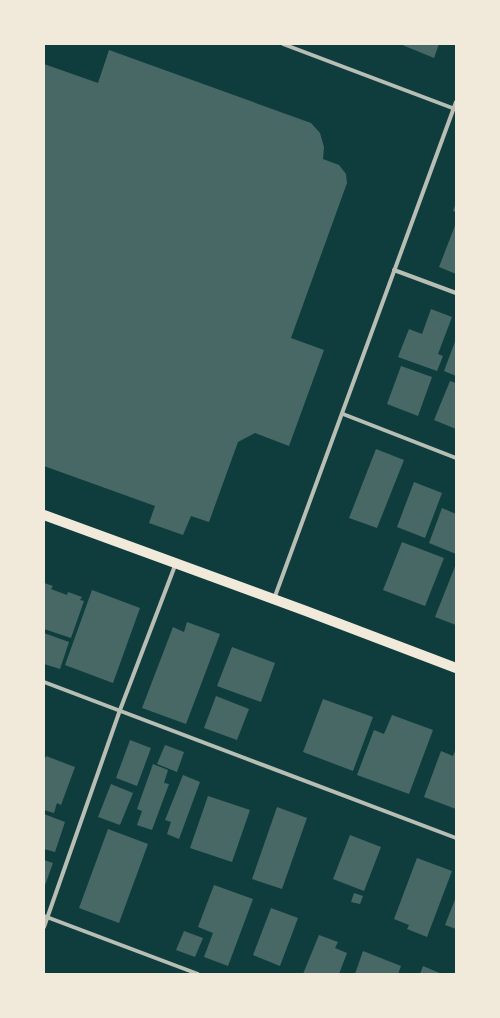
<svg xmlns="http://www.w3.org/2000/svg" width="500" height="1018" font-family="Raleway,sans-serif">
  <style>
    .building { fill: #486865 }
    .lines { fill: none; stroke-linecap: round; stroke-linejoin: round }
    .minor { stroke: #b8beb3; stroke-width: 4 }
    .primary { stroke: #f1e9da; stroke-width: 10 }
  </style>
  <rect width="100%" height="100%" fill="#0f3d3e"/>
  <g class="building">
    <path d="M 400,44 L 439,44 L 434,58 Z"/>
    <path d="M 109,50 L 311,123 L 320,133 L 324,147 L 323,159 L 339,165 L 346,174 L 347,183 L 291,338 L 324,350 L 289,446 L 255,433 L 238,442 L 209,522 L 191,516 L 183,535 L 149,523 L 155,506 L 44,466 L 44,64 L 98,83 Z"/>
    <path d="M 456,203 L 456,212 L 453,211 Z"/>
    <path d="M 456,223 L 456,274 L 439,267 Z"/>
    <path d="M 431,309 L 452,317 L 438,354 L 443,356 L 437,371 L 398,357 L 409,329 L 422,334 Z"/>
    <path d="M 456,339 L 456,376 L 444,371 Z"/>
    <path d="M 401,366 L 432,377 L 418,416 L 387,404 Z"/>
    <path d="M 450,381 L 456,383 L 456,429 L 434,420 Z"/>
    <path d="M 376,449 L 404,460 L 377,528 L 349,518 Z"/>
    <path d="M 414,482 L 442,493 L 425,538 L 397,527 Z"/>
    <path d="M 442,508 L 456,514 L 456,554 L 429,543 Z"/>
    <path d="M 402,542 L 444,558 L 425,606 L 383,590 Z"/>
    <path d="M 456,564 L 456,625 L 435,617 Z"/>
    <path d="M 44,583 L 53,586 L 51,589 L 67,595 L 68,592 L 82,597 L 80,600 L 84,601 L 71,638 L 44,629 Z"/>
    <path d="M 92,590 L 140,608 L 113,683 L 65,665 Z"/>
    <path d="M 187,622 L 220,634 L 186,724 L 142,708 L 173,627 L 184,632 Z"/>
    <path d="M 44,633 L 69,642 L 60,669 L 44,664 Z"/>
    <path d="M 232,647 L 275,663 L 261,702 L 217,686 Z"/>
    <path d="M 216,696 L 249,709 L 237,740 L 204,728 Z"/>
    <path d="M 323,699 L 373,717 L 353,771 L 303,752 Z"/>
    <path d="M 392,715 L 433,730 L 409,794 L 357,775 L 374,730 L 384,734 Z"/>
    <path d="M 130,740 L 151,748 L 137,786 L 116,778 Z"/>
    <path d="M 165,745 L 184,752 L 177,772 L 157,764 Z"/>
    <path d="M 456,748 L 456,809 L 424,797 L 441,751 L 453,756 Z"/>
    <path d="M 46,756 L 75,767 L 61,805 L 57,803 L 54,813 L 44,810 L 44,762 Z"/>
    <path d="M 153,764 L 168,770 L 164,783 L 169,784 L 152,830 L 137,825 L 142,811 L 137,809 Z"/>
    <path d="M 183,775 L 200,782 L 179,839 L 167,834 L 171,822 L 165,820 Z"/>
    <path d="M 111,784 L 133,793 L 120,825 L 98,817 Z"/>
    <path d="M 208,796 L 250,810 L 232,862 L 190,848 Z"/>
    <path d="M 277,807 L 307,818 L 282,889 L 252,879 Z"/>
    <path d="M 44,814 L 65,822 L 55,852 L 44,849 Z"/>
    <path d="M 108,829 L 148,844 L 119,923 L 79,908 Z"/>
    <path d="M 350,835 L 381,847 L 364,891 L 333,879 Z"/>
    <path d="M 417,858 L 452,871 L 427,937 L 407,929 L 409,925 L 394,919 Z"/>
    <path d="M 44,860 L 53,863 L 44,888 Z"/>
    <path d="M 214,885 L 253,899 L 228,966 L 204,957 L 213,933 L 198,927 Z"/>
    <path d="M 354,893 L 363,896 L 360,904 L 351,902 Z"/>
    <path d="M 456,897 L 456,929 L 445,925 Z"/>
    <path d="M 271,908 L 298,918 L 280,966 L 253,955 Z"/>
    <path d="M 184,931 L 203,938 L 195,957 L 176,950 Z"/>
    <path d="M 319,935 L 338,942 L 335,948 L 347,953 L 339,974 L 303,974 Z"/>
    <path d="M 363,951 L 401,966 L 398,974 L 355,974 Z"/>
    <path d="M 423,966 L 442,974 L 420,974 Z"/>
  </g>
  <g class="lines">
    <g class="minor">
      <path d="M 283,44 L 455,109"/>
      <path d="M 394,270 L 456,293"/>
      <path d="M 343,414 L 456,458"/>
      <path d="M 274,599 L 456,102"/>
      <path d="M 44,682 L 456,838"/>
      <path d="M 44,916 L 198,974"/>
      <path d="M 44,927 L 120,710 L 176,563"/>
    </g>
    <path class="primary" d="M 44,515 L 306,611 L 456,668"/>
  </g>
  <rect width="500" height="1018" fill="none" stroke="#f1e9da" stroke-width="90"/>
</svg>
